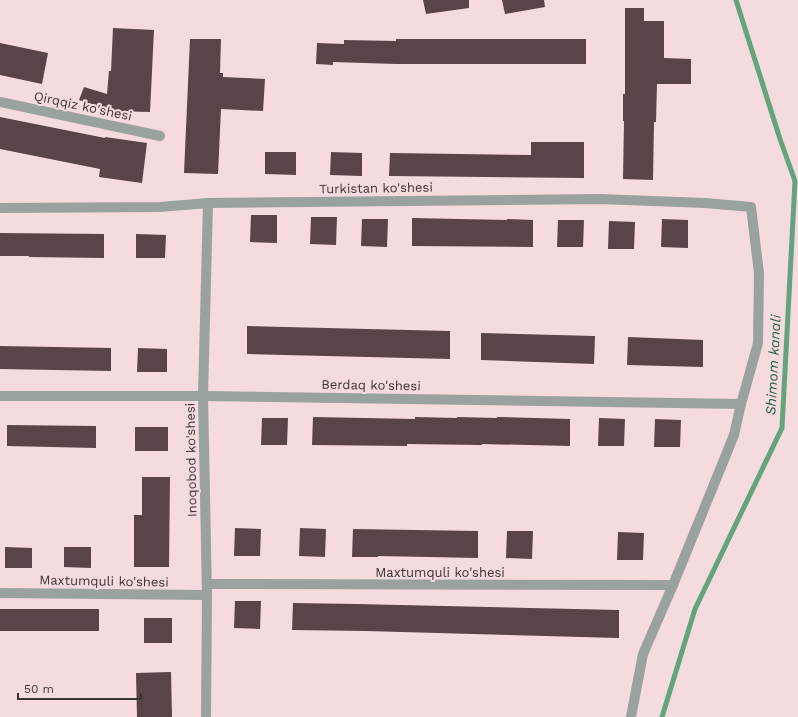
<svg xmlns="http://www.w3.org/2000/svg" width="798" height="717" font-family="'Work Sans',sans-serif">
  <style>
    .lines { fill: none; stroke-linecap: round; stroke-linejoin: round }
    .stream { stroke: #63a47e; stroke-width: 5 }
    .building { fill: #5a4448 }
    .service { stroke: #99a29c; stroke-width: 10 }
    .minor { stroke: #99a29c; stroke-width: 10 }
    .labels { text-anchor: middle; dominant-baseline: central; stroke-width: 4; stroke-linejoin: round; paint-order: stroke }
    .street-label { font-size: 13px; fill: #3d3334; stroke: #f5dade }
    .water-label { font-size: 14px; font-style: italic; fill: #1e6540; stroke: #f5dade }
  </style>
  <rect width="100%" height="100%" fill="#f5dade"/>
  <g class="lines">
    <path class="stream" d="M 662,717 L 695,609 L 782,428 L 795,181 L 780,139 L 736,0"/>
  </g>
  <g class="building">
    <path d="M 423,0 L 469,0 L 469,8 L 426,14 Z"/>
    <path d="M 502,0 L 544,0 L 545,7 L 505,14 Z"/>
    <path d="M 625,8 L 644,8 L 644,21 L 664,21 L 664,58 L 691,59 L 691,84 L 657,84 L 656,122 L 654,122 L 653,180 L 623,179 L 624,121 L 623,121 L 623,94 L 625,94 Z"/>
    <path d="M 113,28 L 154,30 L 150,112 L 110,111 L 79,100 L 84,87 L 107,94 L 109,71 L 111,71 Z"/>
    <path d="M 190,39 L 221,39 L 220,73 L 223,73 L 223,77 L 265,79 L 263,111 L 221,109 L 218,174 L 184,173 Z"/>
    <path d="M 396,39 L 586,39 L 586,64 L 396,64 L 333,62 L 333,65 L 316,64 L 317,43 L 344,44 L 344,40 L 396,41 Z"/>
    <path d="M 0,43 L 48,53 L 42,84 L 0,75 Z"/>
    <path d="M 0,117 L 105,138 L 105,137 L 147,143 L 142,183 L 99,177 L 100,169 L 0,149 Z"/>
    <path d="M 531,142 L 584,142 L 584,178 L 389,176 L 390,153 L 531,155 Z"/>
    <path d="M 265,152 L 296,152 L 296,175 L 265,174 Z"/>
    <path d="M 331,152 L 362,153 L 362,176 L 330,175 Z"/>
    <path d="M 251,215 L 277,215 L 277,243 L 250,242 Z"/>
    <path d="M 311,217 L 337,217 L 336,245 L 310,244 Z"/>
    <path d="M 412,218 L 507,220 L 507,219 L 533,220 L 533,247 L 412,246 Z"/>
    <path d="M 362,219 L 388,219 L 387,247 L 361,246 Z"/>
    <path d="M 662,219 L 688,220 L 688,248 L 661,247 Z"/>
    <path d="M 558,220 L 584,220 L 583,247 L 557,247 Z"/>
    <path d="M 609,221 L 635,222 L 634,249 L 608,249 Z"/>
    <path d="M 0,233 L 104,234 L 104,258 L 29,257 L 29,256 L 0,256 Z"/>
    <path d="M 136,234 L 166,235 L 165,258 L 136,258 Z"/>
    <path d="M 247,326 L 450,331 L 450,359 L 247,354 Z"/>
    <path d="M 481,333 L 595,336 L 594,364 L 481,360 Z"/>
    <path d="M 628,337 L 703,340 L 703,367 L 627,365 Z"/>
    <path d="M 0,346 L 111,348 L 111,371 L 0,369 Z"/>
    <path d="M 138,348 L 167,349 L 167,372 L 137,372 Z"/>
    <path d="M 313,417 L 415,419 L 415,417 L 457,418 L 457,417 L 497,418 L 497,417 L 570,419 L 570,446 L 482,444 L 482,445 L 407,444 L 407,446 L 312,445 Z"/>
    <path d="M 262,418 L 288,418 L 287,445 L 261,445 Z"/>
    <path d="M 599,418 L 625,419 L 624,446 L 598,446 Z"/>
    <path d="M 655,419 L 681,420 L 680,447 L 654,447 Z"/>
    <path d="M 7,425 L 96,426 L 96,448 L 7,446 Z"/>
    <rect x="135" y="427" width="33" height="24"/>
    <path d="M 142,477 L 170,477 L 169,567 L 134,567 L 134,515 L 142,515 Z"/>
    <path d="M 235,528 L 261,529 L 260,556 L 234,556 Z"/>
    <path d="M 300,528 L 326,529 L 325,557 L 299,556 Z"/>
    <path d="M 353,529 L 478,531 L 478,558 L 378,556 L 378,557 L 352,557 Z"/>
    <path d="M 507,531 L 533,531 L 532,559 L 506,558 Z"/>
    <path d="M 618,532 L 644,533 L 643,560 L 617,560 Z"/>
    <path d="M 5,547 L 32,548 L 32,568 L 5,568 Z"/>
    <path d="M 64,547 L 91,547 L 91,568 L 64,567 Z"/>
    <path d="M 235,601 L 261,601 L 260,629 L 234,628 Z"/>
    <path d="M 293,603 L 356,604 L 619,610 L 619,638 L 366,631 L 292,630 Z"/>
    <rect x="0" y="609" width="99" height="22"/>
    <rect x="144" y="618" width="28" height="25"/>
    <path d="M 171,672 L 172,717 L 137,717 L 136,673 Z"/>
  </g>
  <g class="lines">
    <path class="service" d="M 0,102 L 160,136"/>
    <g class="minor">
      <path d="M 0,208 L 160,207 L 208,203 L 600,199 L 705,203 L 751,207 L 759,273 L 758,343 L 741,404 L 734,435 L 673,585 L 643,654 L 631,717"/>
      <path d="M 0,396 L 203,396 L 741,404"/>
      <path d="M 207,584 L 673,585"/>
      <path d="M 0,593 L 207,595"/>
      <path d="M 206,717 L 207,595 L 203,396 L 208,203"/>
    </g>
  </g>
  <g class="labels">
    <g class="street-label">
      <text transform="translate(83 106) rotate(12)">Qirqqiz ko'shesi</text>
      <text transform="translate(376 188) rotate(-1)">Turkistan ko'shesi</text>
      <text transform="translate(371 385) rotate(1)">Berdaq ko'shesi</text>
      <text transform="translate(191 460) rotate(-91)">Inoqobod ko'shesi</text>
      <text x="440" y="572">Maxtumquli ko'shesi</text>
      <text transform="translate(104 581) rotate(1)">Maxtumquli ko'shesi</text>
    </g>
    <g class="water-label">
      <text transform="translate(773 365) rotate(-87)">Shimom kanali</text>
    </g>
  </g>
  <path d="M18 693v6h123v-6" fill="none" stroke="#3d3334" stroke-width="2"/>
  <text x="24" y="693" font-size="12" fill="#3d3334" stroke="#f5dade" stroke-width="3" paint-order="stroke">50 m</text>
</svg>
